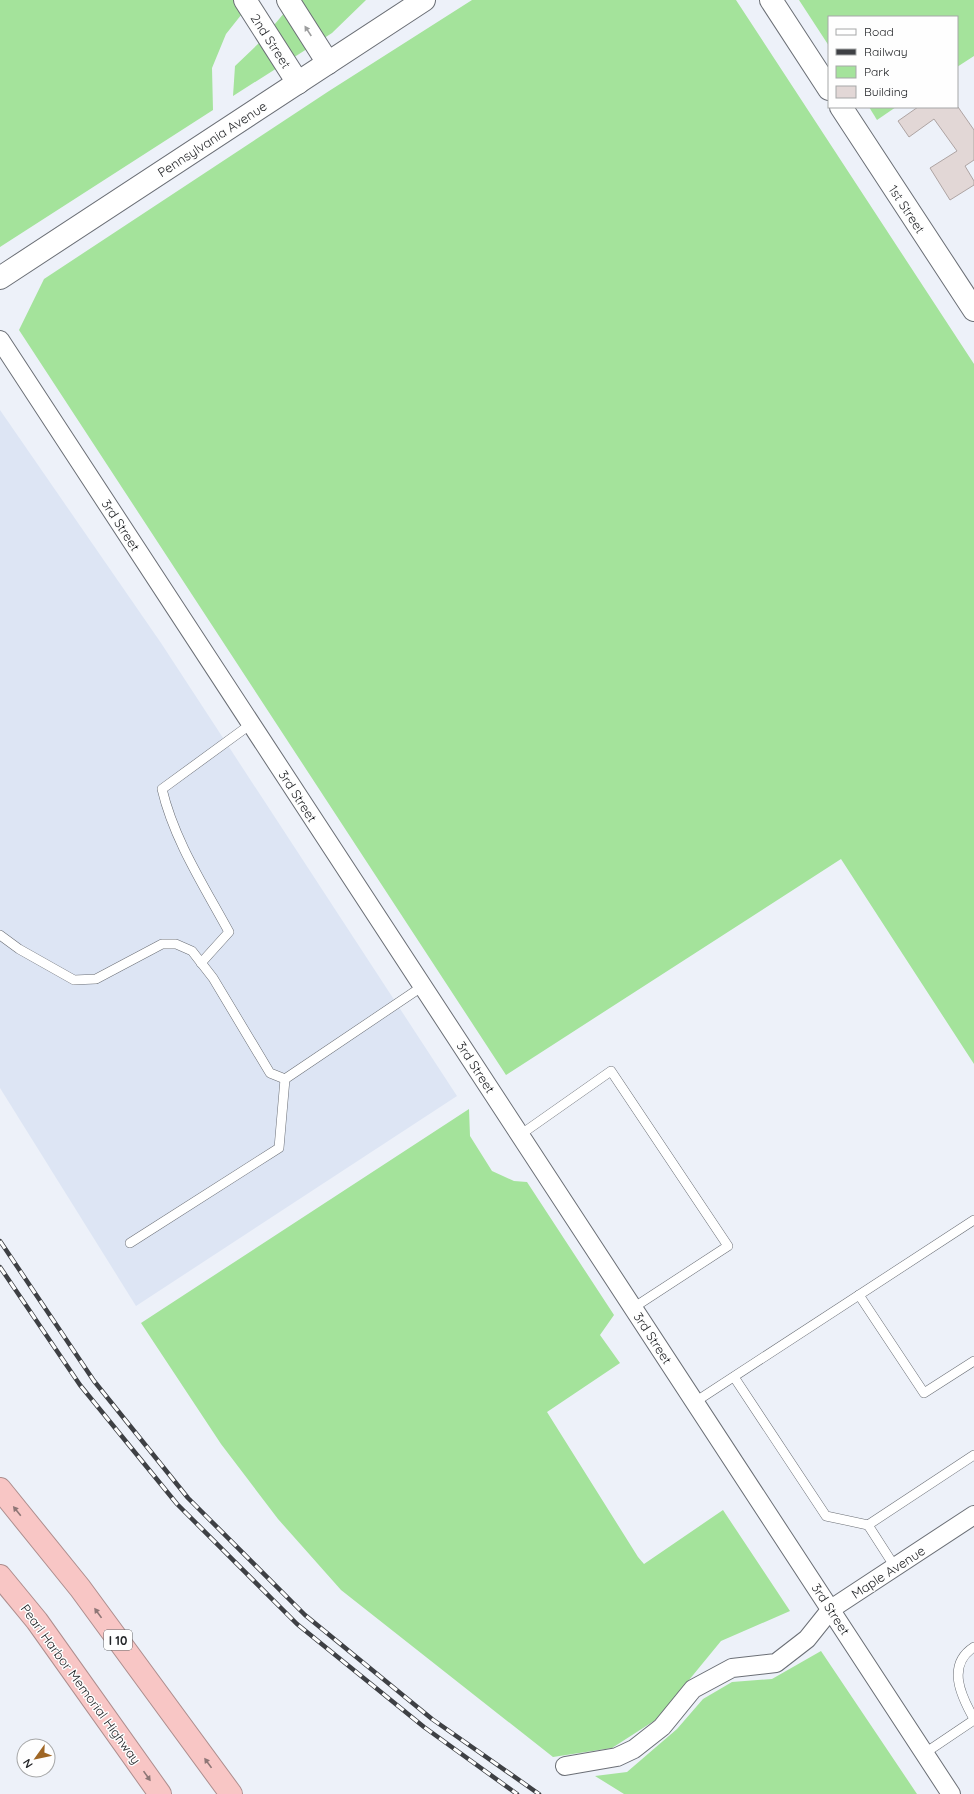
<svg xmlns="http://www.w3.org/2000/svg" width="974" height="1794" font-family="Quicksand,sans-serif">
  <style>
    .built { fill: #dde5f4 }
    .green { fill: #a4e39b }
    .building { fill: #e2d7d6; stroke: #aea4a3 }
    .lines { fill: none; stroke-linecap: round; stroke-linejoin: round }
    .lane-casing { stroke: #6b6f76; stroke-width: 10 }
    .street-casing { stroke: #6b6f76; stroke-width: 20 }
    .secondary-casing { stroke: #6b6f76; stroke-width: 24 }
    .highway-casing { stroke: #ad8e8e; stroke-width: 24 }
    .lane { stroke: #fff; stroke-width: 9 }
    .street { stroke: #fff; stroke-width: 18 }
    .secondary { stroke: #fff; stroke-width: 22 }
    .highway { stroke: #f8c6c5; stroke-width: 22 }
    .rail-casing { stroke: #3e4044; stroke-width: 4.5 }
    .rail { stroke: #fefefe; stroke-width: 3; stroke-dasharray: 9; stroke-linecap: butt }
    .oneway { fill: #9c9d9e }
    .oneway2 { fill: #8e7676 }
    .labels { text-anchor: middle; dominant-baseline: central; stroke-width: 3; stroke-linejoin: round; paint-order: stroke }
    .shield { fill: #fefefe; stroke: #656668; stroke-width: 1 }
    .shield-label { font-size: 12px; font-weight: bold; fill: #232528 }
    .street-label { font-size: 13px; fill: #232528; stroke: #fefefe }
  </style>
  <rect width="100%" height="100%" fill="#edf1f9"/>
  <path class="built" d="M 0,410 L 161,643 L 457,1096 L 136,1306 L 0,1088 Z"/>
  <g class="green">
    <path d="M 0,0 L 253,0 L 226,34 L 212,68 L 213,110 L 0,247 Z"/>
    <path d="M 295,0 L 366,0 L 332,33 L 233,96 L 235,66 L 259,43 Z"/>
    <path d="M 472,0 L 736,0 L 974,364 L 974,1064 L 841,859 L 506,1075 L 19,330 L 44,279 L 329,91 Z"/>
    <path d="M 799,0 L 974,0 L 974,56 L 957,67 L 957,17 L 829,17 L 829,46 Z"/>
    <path d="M 869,107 L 896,107 L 877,120 Z"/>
    <path d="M 469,1109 L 470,1136 L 492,1171 L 514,1181 L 527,1182 L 614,1315 L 600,1335 L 620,1363 L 547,1412 L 638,1557 L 644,1564 L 723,1510 L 790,1611 L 721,1641 L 657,1719 L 612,1748 L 553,1757 L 341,1590 L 278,1519 L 221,1444 L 141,1323 Z"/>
    <path d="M 821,1651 L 917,1794 L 624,1794 L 595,1776 L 627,1772 L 677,1729 L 703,1699 L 732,1682 L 772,1679 Z"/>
  </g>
  <path class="building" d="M 918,107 L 958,107 L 974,130 L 974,160 L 965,166 L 974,181 L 974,185 L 950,200 L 930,168 L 957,151 L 934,119 L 909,137 L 898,121 Z"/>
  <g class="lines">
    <g class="lane-casing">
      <g id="lane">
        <path d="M 0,935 L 19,949 L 74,980 L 96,979 L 162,944 L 176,944 L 192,951 L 213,978 L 270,1073 L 285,1079 L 423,986"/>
        <path d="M 201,963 L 229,932 C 204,886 174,840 162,789 L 251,724"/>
        <path d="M 520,1135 L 611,1071 L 728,1246 L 633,1308"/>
        <path d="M 130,1243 L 279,1148 L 285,1079"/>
        <path d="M 859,1295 L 924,1393 L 974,1361"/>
        <path d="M 734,1377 L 826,1516 L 868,1525 L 974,1455"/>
        <path d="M 695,1402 L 974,1220"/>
        <path d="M 868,1525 L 895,1567"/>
        <path d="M 974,1647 C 946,1665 961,1696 974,1719"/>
        <path d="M 925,1753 L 974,1720"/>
      </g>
    </g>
    <g class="street-casing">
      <g id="street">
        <path d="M 0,340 L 951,1794"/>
        <path d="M 565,1766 L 617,1757 L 634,1749 L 662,1727 L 693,1689 L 732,1668 L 776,1663 L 807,1639 L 831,1609 L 974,1515"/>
      </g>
    </g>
    <g class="secondary-casing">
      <g id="secondary">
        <path d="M 245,0 L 298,83"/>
        <path d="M 288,0 L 328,63"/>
        <path d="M 771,0 L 829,89"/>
        <path d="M 841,107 L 974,310"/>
        <path d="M 0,278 L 424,0"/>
      </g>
    </g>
    <g class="highway-casing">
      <g id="highway">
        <path d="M 0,1489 L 80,1588 L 231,1794"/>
        <path d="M 0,1576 L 37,1621 L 160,1794"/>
      </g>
    </g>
    <use href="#lane" class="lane"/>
    <use href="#street" class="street"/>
    <use href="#secondary" class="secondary"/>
    <use href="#highway" class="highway"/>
    <g class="rail-casing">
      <g id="rail">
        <path d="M 0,1241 L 94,1381 L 188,1498 L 305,1615 L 432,1719 L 539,1794"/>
        <path d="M 0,1267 L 80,1385 L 177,1504 L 297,1624 L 424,1727 L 517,1794"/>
      </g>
    </g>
    <use href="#rail" class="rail"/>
  </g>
  <defs><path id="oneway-solid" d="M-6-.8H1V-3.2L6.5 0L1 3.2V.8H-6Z"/></defs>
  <use class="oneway" href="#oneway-solid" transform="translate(308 31) rotate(-123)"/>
  <g class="oneway2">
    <use href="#oneway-solid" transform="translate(17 1511) rotate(-129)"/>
    <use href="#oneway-solid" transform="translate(98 1613) rotate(-126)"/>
    <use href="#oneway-solid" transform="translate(208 1763) rotate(-126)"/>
    <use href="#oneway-solid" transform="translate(147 1776) rotate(55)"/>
  </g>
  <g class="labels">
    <rect class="shield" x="104" y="1630" width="28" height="20" rx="3"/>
    <g class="shield-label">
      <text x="118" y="1640">I 10</text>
    </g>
    <g class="street-label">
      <text transform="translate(271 41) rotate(57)">2nd Street</text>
      <text transform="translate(212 139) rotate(-33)">Pennsylvania Avenue</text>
      <text transform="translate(907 209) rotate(57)">1st Street</text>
      <text transform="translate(121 525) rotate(57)">3rd Street</text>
      <text transform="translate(298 796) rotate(57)">3rd Street</text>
      <text transform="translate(476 1067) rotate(57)">3rd Street</text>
      <text transform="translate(653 1338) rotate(57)">3rd Street</text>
      <text transform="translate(888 1572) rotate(-33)">Maple Avenue</text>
      <text transform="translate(831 1609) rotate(57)">3rd Street</text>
      <text transform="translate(81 1684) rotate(54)">Pearl Harbor Memorial Highway</text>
    </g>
  </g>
  <rect x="828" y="16" width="130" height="92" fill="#fefefe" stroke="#a6a7a8"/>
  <rect x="836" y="29" width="20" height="6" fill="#ffffff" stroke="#a6a7a8"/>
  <text x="864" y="36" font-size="12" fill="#232528">Road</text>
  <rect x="836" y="49" width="20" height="6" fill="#3e4044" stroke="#a6a7a8"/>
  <text x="864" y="56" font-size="12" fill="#232528">Railway</text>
  <rect x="836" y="66" width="20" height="12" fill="#a4e39b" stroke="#a6a7a8"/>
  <text x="864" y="76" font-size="12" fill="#232528">Park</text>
  <rect x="836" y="86" width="20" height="12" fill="#e2d7d6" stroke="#a6a7a8"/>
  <text x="864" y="96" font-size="12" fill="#232528">Building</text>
  <g transform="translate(36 1758) rotate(237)"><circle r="19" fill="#fefefe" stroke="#a6a7a8"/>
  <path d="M0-3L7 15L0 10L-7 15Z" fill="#9f6624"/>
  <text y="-6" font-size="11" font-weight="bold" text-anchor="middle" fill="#232528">N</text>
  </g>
</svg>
